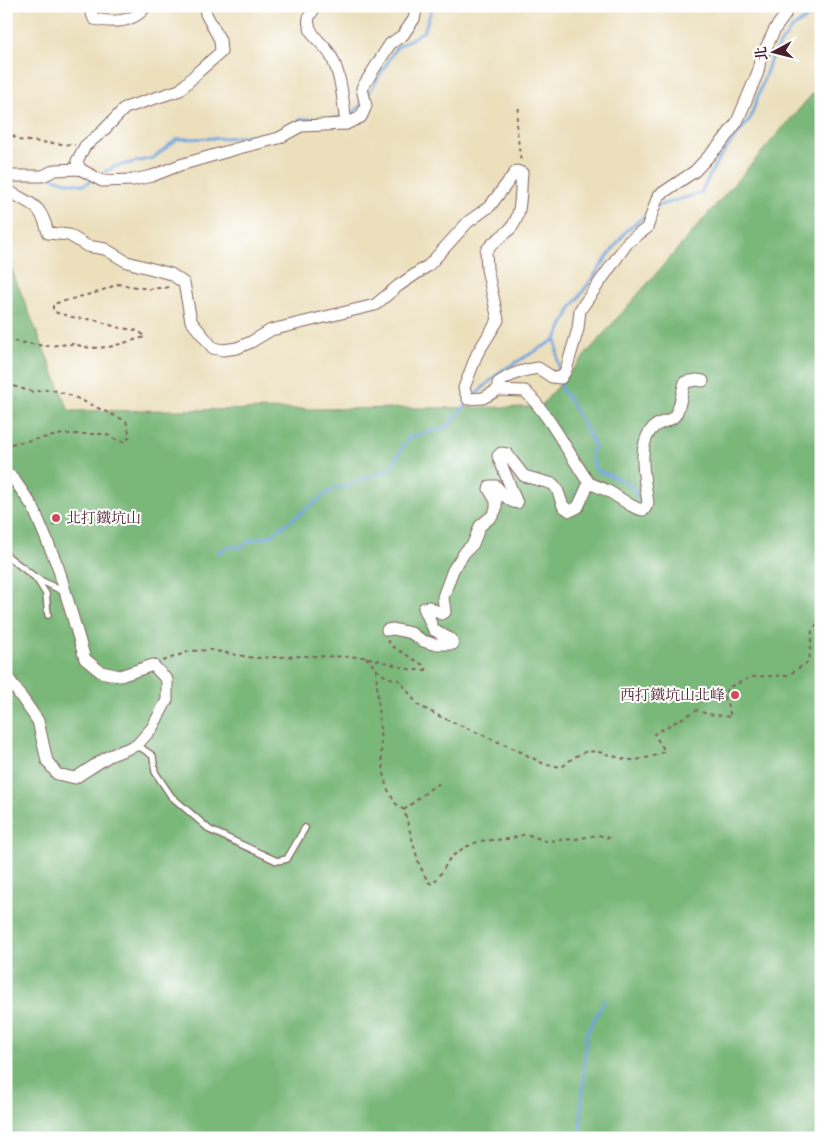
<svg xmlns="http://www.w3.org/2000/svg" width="827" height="1144" font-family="Alegreya,'Noto Serif TC',serif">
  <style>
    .forest { fill: #7ab87a; stroke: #626c52 }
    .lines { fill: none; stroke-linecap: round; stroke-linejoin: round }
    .stream { stroke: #72a4dd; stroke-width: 3 }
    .lane-casing { stroke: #82625e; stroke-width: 8 }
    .street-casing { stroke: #82625e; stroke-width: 13 }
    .path { stroke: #82625e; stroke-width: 2; stroke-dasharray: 4 4; stroke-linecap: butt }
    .lane { stroke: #fff; stroke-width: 5.5 }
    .street { stroke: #fff; stroke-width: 11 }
    .poi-dot { fill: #d1495b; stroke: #fff; stroke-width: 2 }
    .labels { text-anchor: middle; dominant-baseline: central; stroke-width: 4; stroke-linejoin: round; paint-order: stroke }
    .poi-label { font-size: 15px; fill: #4a1f2b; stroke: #fff; text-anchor: start }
  </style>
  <rect width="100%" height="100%" fill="#fff"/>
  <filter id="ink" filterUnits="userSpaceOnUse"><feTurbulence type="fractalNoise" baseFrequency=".02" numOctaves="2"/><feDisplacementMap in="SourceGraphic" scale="10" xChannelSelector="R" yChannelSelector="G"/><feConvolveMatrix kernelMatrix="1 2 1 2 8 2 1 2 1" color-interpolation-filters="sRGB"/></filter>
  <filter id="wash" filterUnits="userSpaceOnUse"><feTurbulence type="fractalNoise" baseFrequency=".0096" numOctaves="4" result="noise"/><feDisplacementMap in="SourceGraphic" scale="20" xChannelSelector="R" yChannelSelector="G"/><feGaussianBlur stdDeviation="1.12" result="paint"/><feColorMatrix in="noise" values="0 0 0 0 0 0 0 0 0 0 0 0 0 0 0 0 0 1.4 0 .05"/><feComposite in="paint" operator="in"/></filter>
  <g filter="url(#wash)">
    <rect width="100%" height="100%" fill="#ebdfbc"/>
    <path class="forest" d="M 821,84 L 821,1138 L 6,1138 L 6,256 L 69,411 L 540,407 Z"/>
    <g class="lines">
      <g class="stream">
        <path d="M 367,97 L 396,48 L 424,31 L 433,6"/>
        <path d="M 27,171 L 36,170 L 40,172"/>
        <path d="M 50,176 L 62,181 L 84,185 L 94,179"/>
        <path d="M 99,176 L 113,167 L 153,158 L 177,139 L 225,138 L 276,133 L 302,119 L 331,119 L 353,114 L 361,104"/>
        <path d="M 657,206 L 701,193 L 717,161 L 750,119 L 772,56 L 791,29 L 820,9"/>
        <path d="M 556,339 L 559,375"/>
        <path d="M 560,381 L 561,389 L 571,402 L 594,444 L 591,456 L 596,470 L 619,479 L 632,486 L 640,502"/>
        <path d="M 475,395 L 501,371 L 556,339 L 571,308 L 626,231 L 648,213"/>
        <path d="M 577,499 L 576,493 L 584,484"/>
        <path d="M 217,553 L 228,547 L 241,547 L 251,540 L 270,536 L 333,489 L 349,486 L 361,479 L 370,478 L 391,468 L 408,438 L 447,427 L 469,402"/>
        <path d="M 580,1138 L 586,1034 L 605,1000"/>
      </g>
    </g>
  </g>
  <g filter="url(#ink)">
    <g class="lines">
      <g class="lane-casing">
        <g id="lane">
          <path d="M 6,555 L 36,578 L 64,592"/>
          <path d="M 36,578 L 46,594 L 48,615"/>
          <path d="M 137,745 L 153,756 L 155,772 L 171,796 L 210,830 L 277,861 L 287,859 L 305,828"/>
        </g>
      </g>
      <g class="street-casing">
        <g id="street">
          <path d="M 89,6 L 94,19 C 113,23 134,23 146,6"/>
          <path d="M 315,8 C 311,13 307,18 309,25 C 312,39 325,44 331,56 C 342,77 343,102 346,124"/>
          <path d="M 80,169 L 77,161 L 85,146 L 103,131 L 125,108 L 180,90 L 199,71 L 221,52 L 220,40 L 206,14 L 205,6"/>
          <path d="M 6,179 L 9,176 L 43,176 L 55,170 L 80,169 L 102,181 L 133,180 L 152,176 L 180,165 L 239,148 L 279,138 L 301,126 L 346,124 L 361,117 L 366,106 L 362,88 L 390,44 L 403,35 L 414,19 L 417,6"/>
          <path d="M 6,189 C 30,206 40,200 48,233 L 69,235 L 87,246 L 105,249 L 127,262 L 171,274 L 184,283 L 191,321 L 213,348 L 223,350 L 237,348 L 251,342 L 271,330 L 375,305 L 398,286 L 429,265 L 468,222 L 490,206 L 514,174 L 517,171 L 522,173 C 520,190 523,217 509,230 C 501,238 494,240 486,251 L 487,269 L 498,320 L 477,354 L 464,388 L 468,399 L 483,398 L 498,390"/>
          <path d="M 6,473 L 13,478 L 33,507 L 58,567 L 85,659 L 101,672 L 120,676 L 153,665 L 167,680 L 167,700 L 152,728 L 137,745 L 109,756 L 75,778 L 57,774 L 47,761 L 38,721 L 6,675"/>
          <path d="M 589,483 C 596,486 602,488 608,491 C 618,496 634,510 644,510 L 648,503 C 645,481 635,442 655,426 C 663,420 673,422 677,412 C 681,403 682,391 685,382 L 697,380 L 703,381"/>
          <path d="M 387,630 L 393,629 L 411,633 L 423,641 L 433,644 L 453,644 L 452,640 L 434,630 L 424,608 L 429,607 L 441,614 L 445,612 L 443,597 L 453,570 L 465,552 L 473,544 L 480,526 L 493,515 L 496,509 L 496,501 L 489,489 L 490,486 L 496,486 C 502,493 508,501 517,503 L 498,456 L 501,453 L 507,454 L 524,476 L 553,484 L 557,489 L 563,506 L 570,511 L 578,507 L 589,483 C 568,453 551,417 525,391 L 498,390 L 498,383 C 510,374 523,370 538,368 L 552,377 L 561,378 L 566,370 L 578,329 L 580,310 L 628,242 L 647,228 L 658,196 L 695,171 L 722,142 L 737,122 L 758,72 L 760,60 L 775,29 L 785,15 L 786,6"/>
        </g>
      </g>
      <g class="path">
        <path d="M 519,108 L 516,123 L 521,163"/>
        <path d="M 6,131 L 12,134 L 17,140 L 75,145"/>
        <path d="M 6,340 L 45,346 L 73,344 L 90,348 L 109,347 L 145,337 L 139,331 L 116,327 L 96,320 L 76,318 L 57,313 L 53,310 L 53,304 L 98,292 L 118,284 L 149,289 L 172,287"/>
        <path d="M 6,384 L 33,392 L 50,389 L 72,396 L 126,421 L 130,436 L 125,442 L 114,439 L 106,434 L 64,434 L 6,445"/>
        <path d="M 53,526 L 56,520"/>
        <path d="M 388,640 L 390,645 L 423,665 L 427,670"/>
        <path d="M 366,657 L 376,669 L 382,761 L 386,786 L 395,803 L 404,810 L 419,864 L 428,882 L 432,884 L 438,878 L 450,858 L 462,849 L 479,841 L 509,839 L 526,834 L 546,841 L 576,839 L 598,835 L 609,838"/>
        <path d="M 163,661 L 190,651 L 210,650 L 254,658 L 305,656 L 366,657 L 412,670 L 427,670"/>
        <path d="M 376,669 L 386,677 L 399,680 L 418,705 L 439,716 L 517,750 L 546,765 L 562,767 C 567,763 572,758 578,755 C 594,745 614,759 631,760 C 643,760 655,756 665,751 L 654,734 L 697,710 L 707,714 L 731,717 L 728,706 L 724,699 L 727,688 L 752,677 L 789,675 L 809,661 L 812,631 L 821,620"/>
        <path d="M 404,810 L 430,789 L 442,782"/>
      </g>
      <use href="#lane" class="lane"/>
      <use href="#street" class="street"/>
    </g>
  </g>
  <g class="poi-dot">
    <circle cx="56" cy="518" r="5"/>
    <circle cx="735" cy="695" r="5"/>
  </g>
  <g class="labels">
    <g class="poi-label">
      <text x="66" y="518">北打鐵坑山</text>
      <text x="725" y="695" text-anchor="end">西打鐵坑山北峰</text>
    </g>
  </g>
  <rect width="827" height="1144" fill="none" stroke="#fff" stroke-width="25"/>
  <g transform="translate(774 52) rotate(263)" stroke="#ffffff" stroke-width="4" paint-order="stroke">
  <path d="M0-4L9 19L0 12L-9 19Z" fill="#4a1f2b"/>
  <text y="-8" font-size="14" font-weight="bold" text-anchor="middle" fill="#4a1f2b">北</text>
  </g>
</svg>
